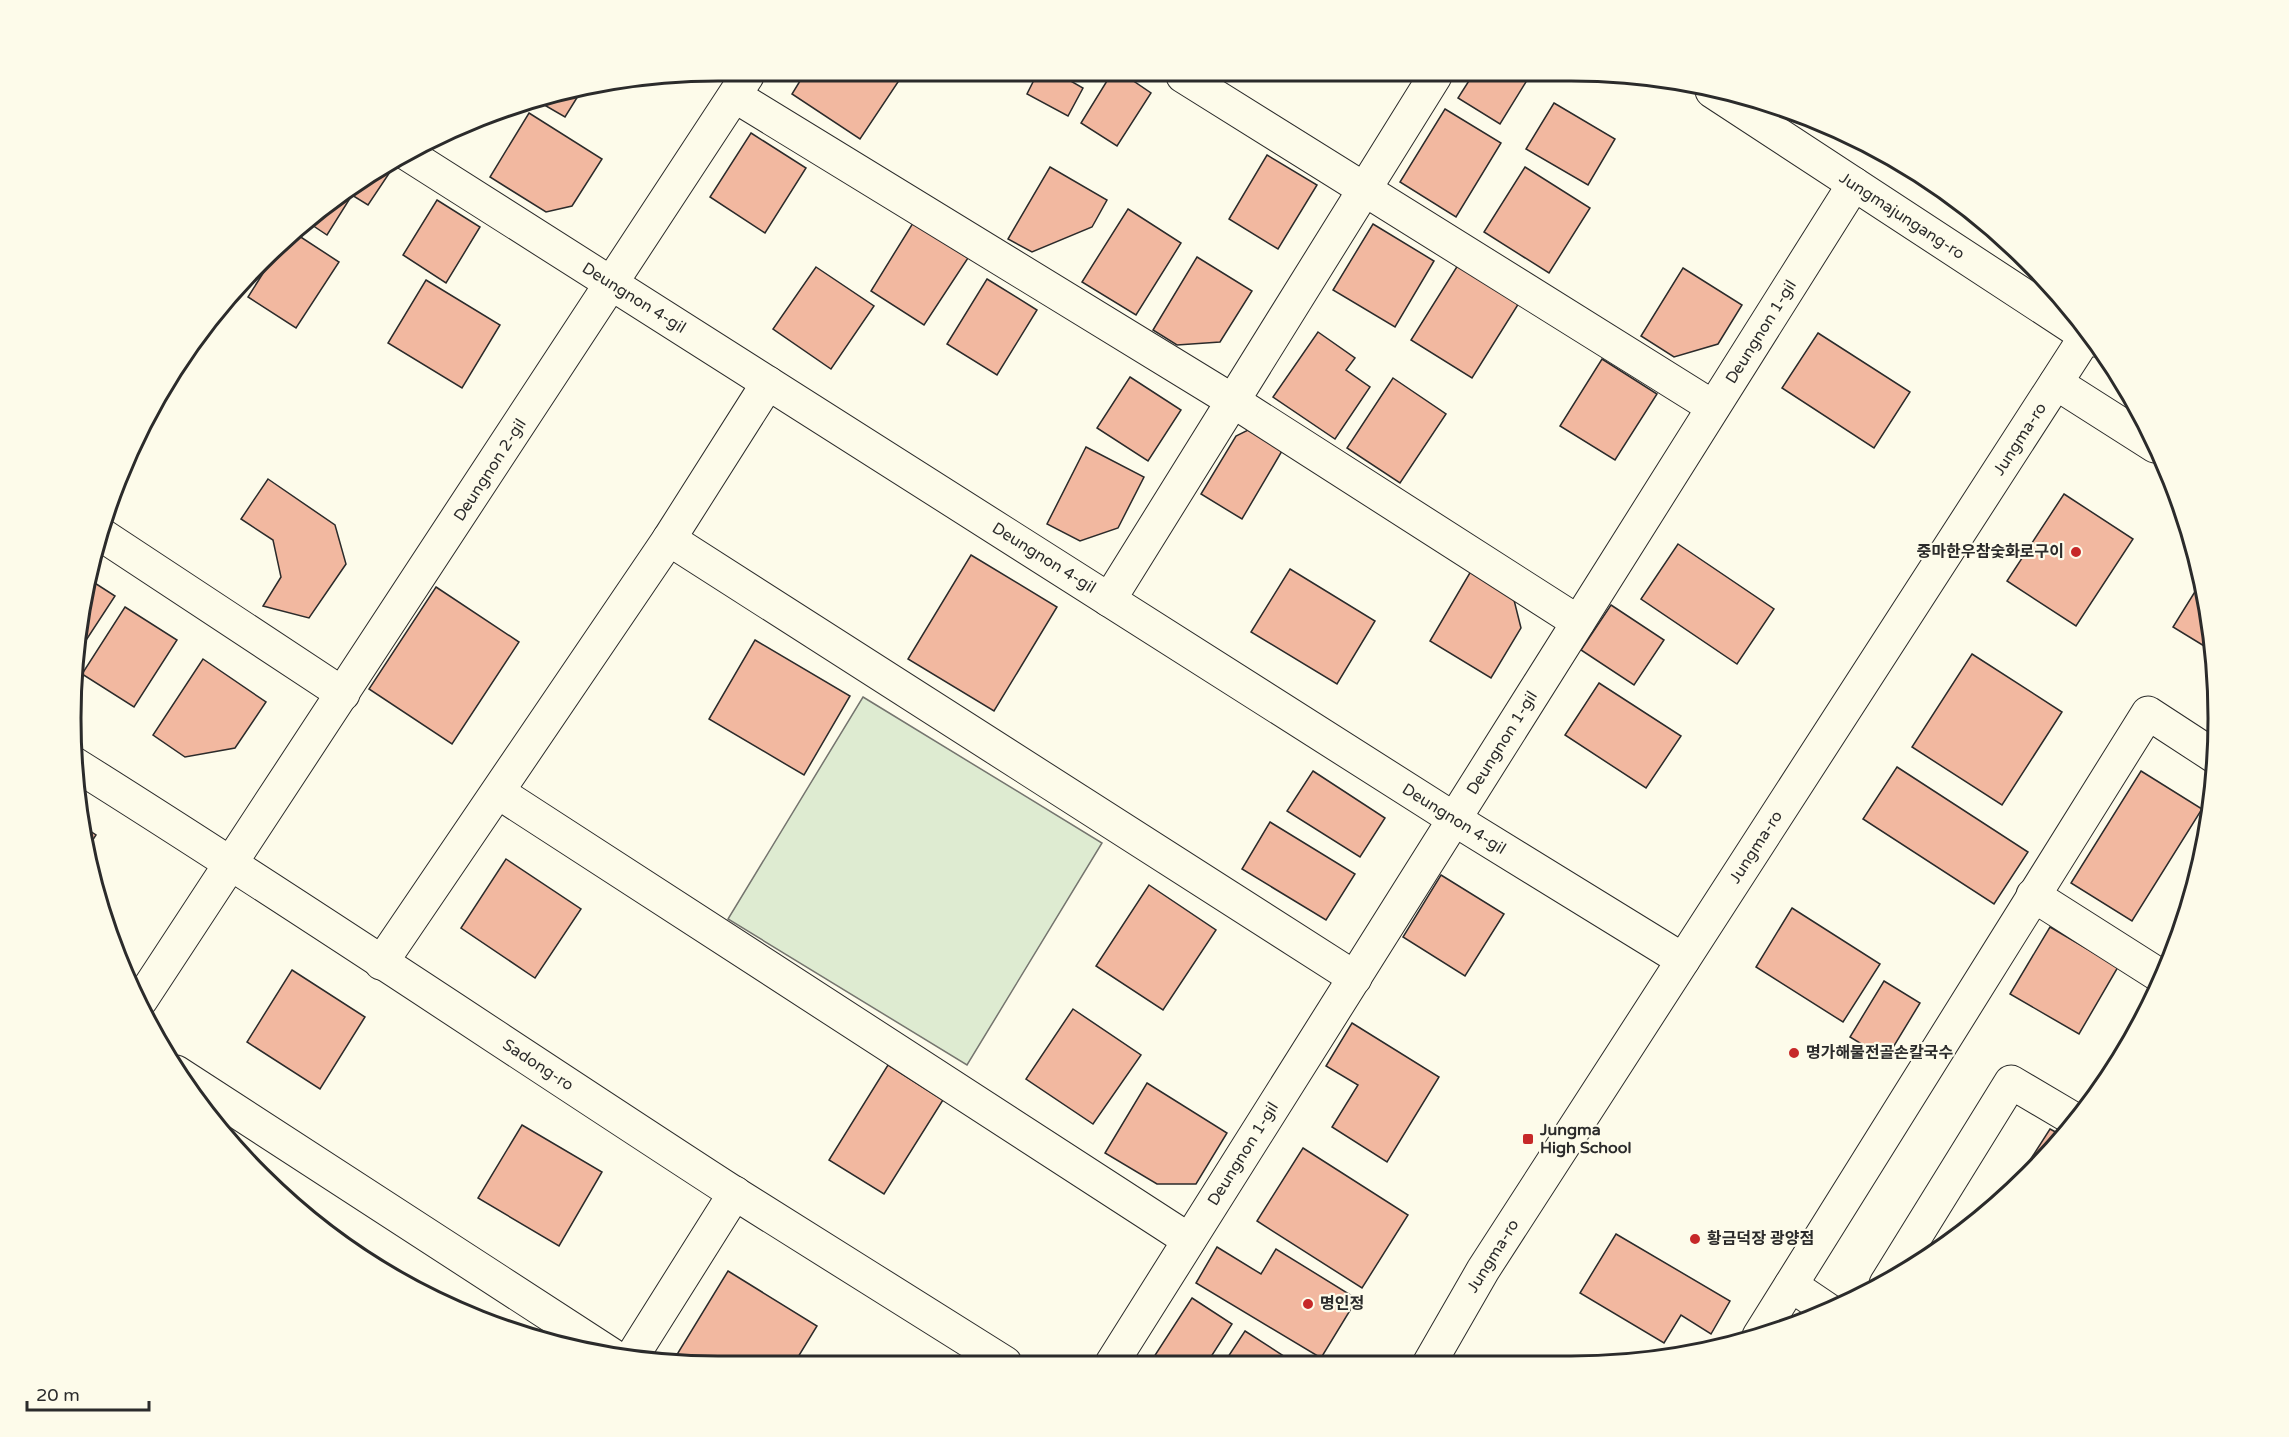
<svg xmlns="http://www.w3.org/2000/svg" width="2289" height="1437" font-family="'Varela Round','Noto Sans KR',sans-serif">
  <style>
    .green { fill: #deebd1; stroke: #74746e; stroke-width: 1.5 }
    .building { fill: #f2b8a0; stroke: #2b2b2b; stroke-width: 1.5 }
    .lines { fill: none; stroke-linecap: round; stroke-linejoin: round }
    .minor-casing { stroke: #2b2b2b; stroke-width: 35 }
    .tertiary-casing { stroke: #2b2b2b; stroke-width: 35 }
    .secondary-casing { stroke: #2b2b2b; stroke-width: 35 }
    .minor { stroke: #fdfbea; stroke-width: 33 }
    .tertiary { stroke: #fdfbea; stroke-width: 33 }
    .secondary { stroke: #fdfbea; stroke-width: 33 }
    .poi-dot { fill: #c62828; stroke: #fdfbea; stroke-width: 2 }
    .labels { text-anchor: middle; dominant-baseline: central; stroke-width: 4.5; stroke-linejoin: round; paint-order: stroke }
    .street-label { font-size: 16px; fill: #2b2b2b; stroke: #fdfbea }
    .poi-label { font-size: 16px; font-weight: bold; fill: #2b2b2b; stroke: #fdfbea; text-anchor: start }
    .rim { fill: none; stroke: #2b2b2b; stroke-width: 3 }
  </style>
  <rect width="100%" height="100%" fill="#fdfbea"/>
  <path class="green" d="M 863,697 L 1102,843 L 967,1065 L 728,919 Z"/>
  <g class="building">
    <path d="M 803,76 L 902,76 L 860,139 L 792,94 Z"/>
    <path d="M 1036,76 L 1062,76 L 1083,88 L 1068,116 L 1027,94 Z"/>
    <path d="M 1110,76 L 1126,76 L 1151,93 L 1117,146 L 1081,123 Z"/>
    <path d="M 1472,76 L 1528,76 L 1529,77 L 1500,124 L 1458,98 Z"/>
    <path d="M 583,88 L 565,117 L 534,99 Z"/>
    <path d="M 1554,103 L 1615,139 L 1588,185 L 1526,149 Z"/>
    <path d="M 1445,109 L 1501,143 L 1456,217 L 1400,182 Z"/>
    <path d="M 529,113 L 602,159 L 572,206 L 546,212 L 490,177 Z"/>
    <path d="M 751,133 L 806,168 L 765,233 L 710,197 Z"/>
    <path d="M 1267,155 L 1317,185 L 1278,249 L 1229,219 Z"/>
    <path d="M 390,164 L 394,166 L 368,205 L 352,195 L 327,235 L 306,221 L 324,204 Z"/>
    <path d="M 1050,167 L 1107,200 L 1092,227 L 1032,252 L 1008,239 Z"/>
    <path d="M 1525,167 L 1590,208 L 1549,273 L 1484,232 Z"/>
    <path d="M 437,200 L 480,227 L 446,283 L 403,255 Z"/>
    <path d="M 1128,209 L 1181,243 L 1136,315 L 1082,282 Z"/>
    <path d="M 913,223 L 968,258 L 924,325 L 871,291 Z"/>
    <path d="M 1373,224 L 1434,261 L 1395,327 L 1333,290 Z"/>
    <path d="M 293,232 L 339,262 L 296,328 L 248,297 L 286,237 Z"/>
    <path d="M 1197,257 L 1252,291 L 1220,342 L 1177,345 L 1153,330 Z"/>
    <path d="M 1458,265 L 1519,303 L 1472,378 L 1411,340 Z"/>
    <path d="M 816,267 L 874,306 L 831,369 L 773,329 Z"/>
    <path d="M 1683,268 L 1742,305 L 1718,344 L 1674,357 L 1641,336 Z"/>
    <path d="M 987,279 L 1037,310 L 997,375 L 947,344 Z"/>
    <path d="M 426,280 L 500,325 L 462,388 L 388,343 Z"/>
    <path d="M 1318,332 L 1355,358 L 1346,370 L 1370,387 L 1335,439 L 1273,397 Z"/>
    <path d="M 1818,333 L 1910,392 L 1874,448 L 1782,388 Z"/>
    <path d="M 1602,359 L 1657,394 L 1615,460 L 1560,426 Z"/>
    <path d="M 1130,377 L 1181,410 L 1148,461 L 1097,428 Z"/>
    <path d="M 1393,378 L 1446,414 L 1400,483 L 1347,448 Z"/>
    <path d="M 1248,430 L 1282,451 L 1242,519 L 1201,494 L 1236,436 Z"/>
    <path d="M 1086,447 L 1144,477 L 1118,528 L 1080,541 L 1047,524 Z"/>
    <path d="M 268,479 L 335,525 L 346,564 L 309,618 L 263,606 L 281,577 L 273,540 L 241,519 Z"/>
    <path d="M 2064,494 L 2133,539 L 2076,626 L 2007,581 Z"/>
    <path d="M 1678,544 L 1774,609 L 1737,664 L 1641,599 Z"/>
    <path d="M 971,555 L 1057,607 L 994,711 L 908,659 Z"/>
    <path d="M 1290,569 L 1375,621 L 1337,684 L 1251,632 Z"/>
    <path d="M 1471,571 L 1513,596 L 1521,628 L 1491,678 L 1430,641 Z"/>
    <path d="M 87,578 L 115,596 L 77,654 L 83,592 Z"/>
    <path d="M 2201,582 L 2213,634 L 2214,652 L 2173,627 Z"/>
    <path d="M 436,587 L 519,642 L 452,744 L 369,689 Z"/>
    <path d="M 1611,605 L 1664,640 L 1634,685 L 1581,650 Z"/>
    <path d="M 125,607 L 177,640 L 134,707 L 82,674 Z"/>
    <path d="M 755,640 L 850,696 L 804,775 L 709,719 Z"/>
    <path d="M 1972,654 L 2062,712 L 2002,805 L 1912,747 Z"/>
    <path d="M 203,659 L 266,702 L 235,748 L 185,757 L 153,735 Z"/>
    <path d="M 1599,683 L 1681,736 L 1646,788 L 1565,735 Z"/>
    <path d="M 1897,767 L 2028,852 L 1994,904 L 1863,819 Z"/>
    <path d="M 1313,771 L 1385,818 L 1360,857 L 1287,811 Z"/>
    <path d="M 2141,771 L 2202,809 L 2132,921 L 2071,883 Z"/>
    <path d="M 1270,822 L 1355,874 L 1326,920 L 1242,869 Z"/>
    <path d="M 81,825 L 96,835 L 87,849 Z"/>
    <path d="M 506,859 L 581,909 L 535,978 L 461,928 Z"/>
    <path d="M 1441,875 L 1504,914 L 1465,976 L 1403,937 Z"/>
    <path d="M 1149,885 L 1216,930 L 1163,1010 L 1096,966 Z"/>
    <path d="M 1792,908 L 1880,964 L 1843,1022 L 1756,967 Z"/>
    <path d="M 2050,927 L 2118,967 L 2079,1034 L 2010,994 Z"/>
    <path d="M 292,970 L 365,1017 L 320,1089 L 247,1042 Z"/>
    <path d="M 1884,981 L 1920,1003 L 1886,1059 L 1850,1037 Z"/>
    <path d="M 1073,1009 L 1141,1055 L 1093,1124 L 1026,1079 Z"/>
    <path d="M 1352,1023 L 1439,1077 L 1387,1162 L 1332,1127 L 1358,1085 L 1326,1066 Z"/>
    <path d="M 888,1065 L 943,1100 L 884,1194 L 829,1160 Z"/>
    <path d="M 1147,1083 L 1227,1133 L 1196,1184 L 1157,1184 L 1105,1153 Z"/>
    <path d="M 522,1125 L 602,1172 L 559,1246 L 478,1198 Z"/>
    <path d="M 2050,1129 L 2063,1136 L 2009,1193 Z"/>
    <path d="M 1303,1148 L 1408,1215 L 1362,1288 L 1257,1221 Z"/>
    <path d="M 1616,1234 L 1730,1301 L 1711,1334 L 1681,1315 L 1664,1343 L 1580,1293 Z"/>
    <path d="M 1217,1247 L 1261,1274 L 1276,1249 L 1357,1299 L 1321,1358 L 1196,1283 Z"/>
    <path d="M 728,1271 L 817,1326 L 795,1362 L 673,1361 Z"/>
    <path d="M 1192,1298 L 1232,1324 L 1207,1363 L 1150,1363 Z"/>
    <path d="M 1245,1331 L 1296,1364 L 1224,1363 Z"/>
  </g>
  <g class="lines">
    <g class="minor-casing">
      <g id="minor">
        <path d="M 1183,76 L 1713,407"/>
        <path d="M 735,96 L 1233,401 L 1578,622"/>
        <path d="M 406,153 L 1454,819 L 1683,960"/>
        <path d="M 99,533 L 343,694"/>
        <path d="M 669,539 L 1355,978"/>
        <path d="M 1109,600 L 1435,76"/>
        <path d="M 498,792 L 1189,1240"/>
        <path d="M 2033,895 L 2162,977"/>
        <path d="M 381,963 L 669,539 L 768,383"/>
        <path d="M 141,1000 L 747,76"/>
        <path d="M 176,1072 L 612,1355"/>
        <path d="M 1886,1284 L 2011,1082 L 2077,1121"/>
        <path d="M 1791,1285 L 1828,1310"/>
        <path d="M 1759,1336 L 2148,713 L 2217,758"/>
        <path d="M 630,1360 L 735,1193"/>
        <path d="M 1112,1363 L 1854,184"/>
      </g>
    </g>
    <g class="tertiary-casing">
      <g id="tertiary">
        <path d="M 1712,91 L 2086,336 L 2088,333"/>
        <path d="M 73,763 C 295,902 512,1049 731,1191 C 822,1249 914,1305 1005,1363"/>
      </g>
    </g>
    <g class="secondary-casing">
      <g id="secondary">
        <path d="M 2056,383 L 2155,446"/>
        <path d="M 1429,1364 L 1483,1270 L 2086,336 L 2093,340"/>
      </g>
    </g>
    <use href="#minor" class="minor"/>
    <use href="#tertiary" class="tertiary"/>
    <use href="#secondary" class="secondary"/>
  </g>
  <g class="poi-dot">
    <circle cx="2076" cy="552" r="6"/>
    <circle cx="1794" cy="1053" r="6"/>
    <rect x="1522" y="1133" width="12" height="12" rx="3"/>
    <circle cx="1695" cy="1239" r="6"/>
    <circle cx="1308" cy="1304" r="6"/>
  </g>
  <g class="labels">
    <g class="street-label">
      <text transform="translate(1902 216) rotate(33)">Jungmajungang-ro</text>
      <text transform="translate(634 298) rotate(32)">Deungnon 4-gil</text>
      <text transform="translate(1761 332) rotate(-58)">Deungnon 1-gil</text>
      <text transform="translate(2020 439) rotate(-57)">Jungma-ro</text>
      <text transform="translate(490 470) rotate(-57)">Deungnon 2-gil</text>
      <text transform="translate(1044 558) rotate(32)">Deungnon 4-gil</text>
      <text transform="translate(1502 743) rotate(-58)">Deungnon 1-gil</text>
      <text transform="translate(1454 819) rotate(32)">Deungnon 4-gil</text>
      <text transform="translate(1756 847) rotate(-57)">Jungma-ro</text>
      <text transform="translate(538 1065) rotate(33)">Sadong-ro</text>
      <text transform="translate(1243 1154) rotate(-58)">Deungnon 1-gil</text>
      <text transform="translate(1493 1256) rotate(-58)">Jungma-ro</text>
    </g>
    <g class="poi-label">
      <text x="2064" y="552" text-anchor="end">중마한우참숯화로구이</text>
      <text x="1806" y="1053">명가해물전골손칼국수</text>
      <text x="1540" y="1130">Jungma<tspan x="1540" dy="18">High School</tspan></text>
      <text x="1707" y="1239">황금덕장 광양점</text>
      <text x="1320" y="1304">명인정</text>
    </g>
  </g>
  <path d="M0 0H2289V1437H0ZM718 81H1571A637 637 0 0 1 2208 718V719A637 637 0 0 1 1571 1356H718A637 637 0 0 1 81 719V718A637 637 0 0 1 718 81Z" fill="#fdfbea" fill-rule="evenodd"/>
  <path class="rim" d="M718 81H1571A637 637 0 0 1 2208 718V719A637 637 0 0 1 1571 1356H718A637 637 0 0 1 81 719V718A637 637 0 0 1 718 81Z"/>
  <path d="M27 1401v9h122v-9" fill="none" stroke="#2b2b2b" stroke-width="3"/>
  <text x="36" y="1401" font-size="18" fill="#2b2b2b" stroke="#fdfbea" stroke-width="4.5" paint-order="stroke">20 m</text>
</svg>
